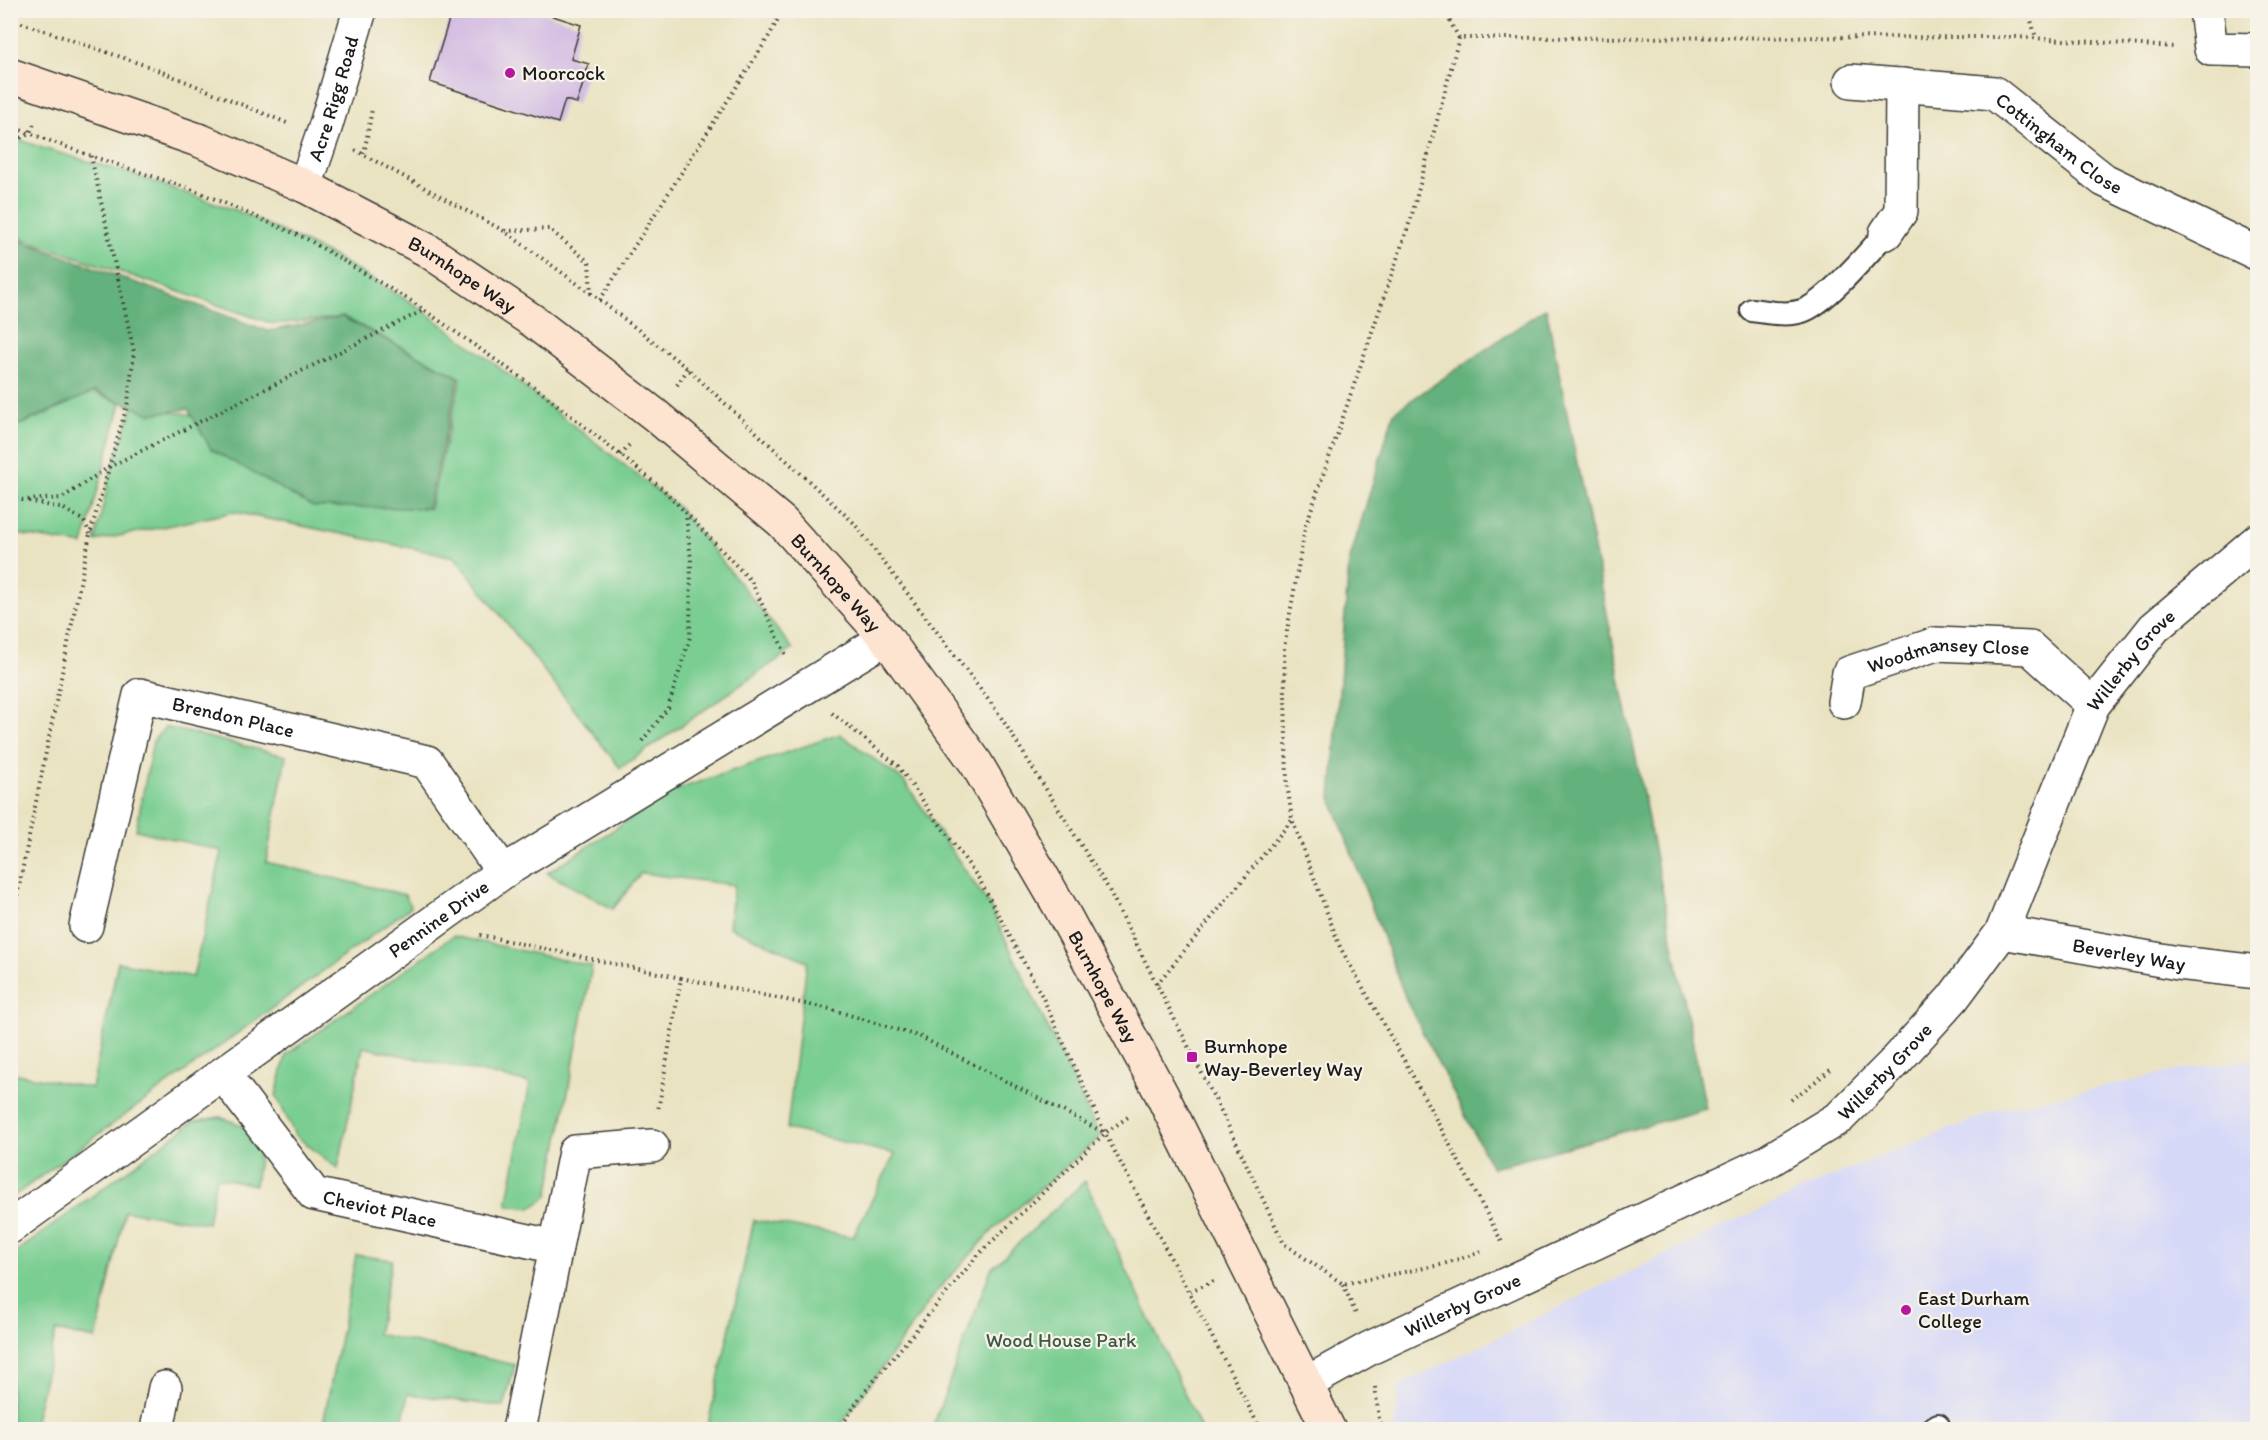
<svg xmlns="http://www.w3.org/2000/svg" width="2268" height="1440" font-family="Itim,sans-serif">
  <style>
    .built { fill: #d6d8f8 }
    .green { fill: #7ace92; stroke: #4b7557; stroke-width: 1.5 }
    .forest { fill: #63b17c; stroke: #40664c; stroke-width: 1.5 }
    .building { fill: #d0b7e2 }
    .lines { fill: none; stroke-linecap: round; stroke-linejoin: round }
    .service-casing { stroke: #3b3a35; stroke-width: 26 }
    .minor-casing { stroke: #3b3a35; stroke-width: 36 }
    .secondary-casing { stroke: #3b3a35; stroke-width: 36 }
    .path { stroke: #3b3a35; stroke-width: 4; stroke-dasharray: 1.5 4.5; stroke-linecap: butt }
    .service { stroke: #fff; stroke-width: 22 }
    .minor { stroke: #fff; stroke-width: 33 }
    .secondary { stroke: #fde4d1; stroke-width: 33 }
    .poi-dot { fill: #b5179e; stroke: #f7f3e8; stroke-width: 2 }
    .labels { text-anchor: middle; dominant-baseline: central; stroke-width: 4.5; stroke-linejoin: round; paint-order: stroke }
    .poi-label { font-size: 20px; fill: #1c1c1c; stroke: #f7f3e8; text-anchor: start }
    .street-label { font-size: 20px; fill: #1c1c1c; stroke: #f7f3e8 }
    .park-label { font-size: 20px; fill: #3d5a45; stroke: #f7f3e8 }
  </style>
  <rect width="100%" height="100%" fill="#f7f3e8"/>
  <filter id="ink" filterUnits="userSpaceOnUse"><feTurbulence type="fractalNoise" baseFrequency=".0167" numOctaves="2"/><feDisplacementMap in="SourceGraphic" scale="12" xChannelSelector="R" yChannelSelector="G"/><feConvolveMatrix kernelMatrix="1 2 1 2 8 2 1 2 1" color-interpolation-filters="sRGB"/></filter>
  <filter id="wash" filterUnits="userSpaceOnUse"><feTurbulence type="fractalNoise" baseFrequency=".008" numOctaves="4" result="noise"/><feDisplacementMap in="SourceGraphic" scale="24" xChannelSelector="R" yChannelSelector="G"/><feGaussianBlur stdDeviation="1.35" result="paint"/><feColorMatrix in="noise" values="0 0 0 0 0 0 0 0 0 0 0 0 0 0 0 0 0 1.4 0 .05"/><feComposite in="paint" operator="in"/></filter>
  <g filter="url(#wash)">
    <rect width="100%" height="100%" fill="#eae3c2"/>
    <path class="built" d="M 2257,1059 L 2257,1429 L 1394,1430 L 1399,1386 L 1709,1233 L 1830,1177 L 1999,1109 L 2195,1067 Z"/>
    <g class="green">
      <path d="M 10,136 L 42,148 L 125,172 L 238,211 L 333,256 L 417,306 L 491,361 L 678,507 L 793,649 L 620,768 L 455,557 L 234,512 L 95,541 L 111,471 L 133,406 L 193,415 L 211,449 L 311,505 L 430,508 L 461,378 L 344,317 L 274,324 L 11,235 Z"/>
      <path d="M 93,392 L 121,403 L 83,545 L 11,533 L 10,422 L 23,424 Z"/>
      <path d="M 165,727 L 286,756 L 266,862 L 405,895 L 411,907 L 11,1198 L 11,1073 L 92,1088 L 118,962 L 193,977 L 222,851 L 136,830 L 153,741 Z"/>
      <path d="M 840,734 L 904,781 L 989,905 L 1100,1137 L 995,1228 L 937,1291 L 838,1429 L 707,1429 L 754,1220 L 853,1237 L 895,1154 L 787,1129 L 807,961 L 729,927 L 734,885 L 641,873 L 613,909 L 547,873 L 673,791 Z"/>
      <path d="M 453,936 L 592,966 L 548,1196 L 531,1208 L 507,1205 L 530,1083 L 363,1047 L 338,1169 L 295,1135 L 276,1095 L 286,1055 Z"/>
      <path d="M 220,1117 L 241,1125 L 261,1143 L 255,1185 L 216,1177 L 208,1223 L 125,1211 L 96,1339 L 56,1331 L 33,1429 L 11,1429 L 10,1257 L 194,1121 Z"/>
      <path d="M 1085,1181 L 1201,1429 L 932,1429 L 991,1269 Z"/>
      <path d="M 356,1255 L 392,1260 L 377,1334 L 515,1365 L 504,1407 L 408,1394 L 401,1429 L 322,1429 Z"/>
    </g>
    <g class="forest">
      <path d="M 11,237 L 268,331 L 342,317 L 459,377 L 428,508 L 313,507 L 211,449 L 188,409 L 150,414 L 95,391 L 19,425 L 11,424 Z"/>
      <path d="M 1546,308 L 1706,1109 L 1492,1168 L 1407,1002 L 1331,798 L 1349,562 L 1394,412 Z"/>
    </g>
    <g id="blocks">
      <path class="building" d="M 452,10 L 534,10 L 581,25 L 571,59 L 589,64 L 577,103 L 565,100 L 558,123 L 430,82 Z"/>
    </g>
  </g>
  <g filter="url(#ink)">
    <use href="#blocks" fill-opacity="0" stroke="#3b3a35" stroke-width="1.5"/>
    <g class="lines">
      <g class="service-casing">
        <g id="service">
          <path d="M 1752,310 C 1768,312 1786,316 1802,311 C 1825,304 1869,252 1886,233"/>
          <path d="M 1930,1430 L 1938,1425"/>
        </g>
      </g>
      <g class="minor-casing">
        <g id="minor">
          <path d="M 2206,10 L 2211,49 L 2258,50"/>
          <path id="s1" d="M 1851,81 L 1994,93 L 2104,180 L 2258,254"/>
          <path id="s2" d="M 305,186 L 325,128 L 360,10"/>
          <path d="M 1886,233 L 1901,211 L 1902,85"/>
          <path id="s3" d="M 1844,702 L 1849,673 L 1936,644 L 2030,648 L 2093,705"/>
          <path id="s4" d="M 86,926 L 140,695 L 427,762 L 503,872"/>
          <path id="s5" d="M 2002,932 L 2178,963 L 2258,972"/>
          <path id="s6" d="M 223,1074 L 314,1194 L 556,1247 L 519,1430"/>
          <path id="s7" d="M 10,1227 L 503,872 L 886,638"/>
          <path d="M 556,1247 L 575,1152 L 652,1146"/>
          <path id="s8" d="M 1307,1383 L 1370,1348 L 1765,1163 L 1840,1117 L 1896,1061 L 1953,998 L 2002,932 L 2093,705 L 2154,628 L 2258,540"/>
          <path d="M 157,1430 L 165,1388"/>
        </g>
      </g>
      <g class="secondary-casing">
        <g id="secondary">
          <path id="s9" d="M 10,75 L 201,141 L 305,186 L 427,250 L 533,321 L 655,415 L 782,522 L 886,638 L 976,763 L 1060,907 L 1161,1093 L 1329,1430"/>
        </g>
      </g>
      <g class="path">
        <path d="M 1444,10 L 1459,38 L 2016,37 L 2174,47"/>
        <path d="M 2028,10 L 2036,38"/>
        <path d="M 10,19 L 150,67 L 287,123"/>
        <path d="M 1459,38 L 1411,218 L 1305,528 L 1284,648 L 1287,783 L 1292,819 L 1340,947 L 1409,1069 L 1503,1244"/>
        <path d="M 10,126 L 91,156 L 194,190 L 307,239 L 411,301 L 536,388 L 663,489 L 751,581 L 786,655"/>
        <path d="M 10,143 L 30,133 L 34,123"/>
        <path d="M 355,150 L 504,231 L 600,300 L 688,369 L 854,523 L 997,711 L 1108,888 L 1226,1121 L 1284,1244 L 1343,1284 L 1440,1265 L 1481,1252"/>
        <path d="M 364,154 L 372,109"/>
        <path d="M 505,231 L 549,229 L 589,262 L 591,294"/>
        <path d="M 600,300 L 769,36 L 783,10"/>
        <path d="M 677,385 L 688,369"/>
        <path d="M 620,455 L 632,442"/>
        <path d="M 10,497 L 23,500 L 62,498 L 109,467 L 424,310"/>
        <path d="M 29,501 L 64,509 L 84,521 L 90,534"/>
        <path d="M 832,713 L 898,766 L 979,879 L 1042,996 L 1105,1133 L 1261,1430"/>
        <path d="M 642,741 L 668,708 L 690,637 L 691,559 L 686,516"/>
        <path d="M 10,931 L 90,534 L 128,402 L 134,352 L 91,156"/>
        <path d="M 480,935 L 681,978 L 658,1111"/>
        <path d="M 681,978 L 830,1009 L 921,1037 L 1105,1133"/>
        <path d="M 1157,984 L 1292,820"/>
        <path d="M 1791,1100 L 1833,1068"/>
        <path d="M 1343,1284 L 1356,1314"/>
        <path d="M 1190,1291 L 1214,1281"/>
        <path d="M 1375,1387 L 1379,1419 L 1384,1430"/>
        <path d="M 839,1430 L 859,1399 L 978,1255 L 1105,1133 L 1131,1115"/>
      </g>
      <use href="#service" class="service"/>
      <use href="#minor" class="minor"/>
      <use href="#secondary" class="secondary"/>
    </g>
  </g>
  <g class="poi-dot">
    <circle cx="510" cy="73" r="6"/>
    <rect x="1186" y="1051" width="12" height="12" rx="3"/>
    <circle cx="1906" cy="1310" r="6"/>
  </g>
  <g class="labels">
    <g class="poi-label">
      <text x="522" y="73">Moorcock</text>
      <text x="1204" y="1046">Burnhope<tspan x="1204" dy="23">Way-Beverley Way</tspan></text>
      <text x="1918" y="1298">East Durham<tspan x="1918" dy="23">College</tspan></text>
    </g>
    <g class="street-label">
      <text stroke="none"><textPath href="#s2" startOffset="92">Acre Rigg Road</textPath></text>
      <text stroke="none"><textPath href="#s1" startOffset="226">Cottingham Close</textPath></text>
      <text stroke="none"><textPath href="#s9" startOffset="496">Burnhope Way</textPath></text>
      <text stroke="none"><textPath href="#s9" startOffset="982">Burnhope Way</textPath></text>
      <text stroke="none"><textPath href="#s3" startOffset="132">Woodmansey Close</textPath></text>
      <text stroke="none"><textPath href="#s8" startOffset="1146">Willerby Grove</textPath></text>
      <text stroke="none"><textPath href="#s4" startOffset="333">Brendon Place</textPath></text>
      <text stroke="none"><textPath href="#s7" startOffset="528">Pennine Drive</textPath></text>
      <text stroke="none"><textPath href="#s5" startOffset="129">Beverley Way</textPath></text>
      <text stroke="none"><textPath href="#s9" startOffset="1468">Burnhope Way</textPath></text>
      <text stroke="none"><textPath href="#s8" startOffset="660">Willerby Grove</textPath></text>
      <text stroke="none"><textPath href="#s6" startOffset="218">Cheviot Place</textPath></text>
      <text stroke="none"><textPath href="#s8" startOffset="174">Willerby Grove</textPath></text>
    </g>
    <g class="park-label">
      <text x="1061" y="1340">Wood House Park</text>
    </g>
  </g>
  <rect width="2268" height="1440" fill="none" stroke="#f7f3e8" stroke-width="36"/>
</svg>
